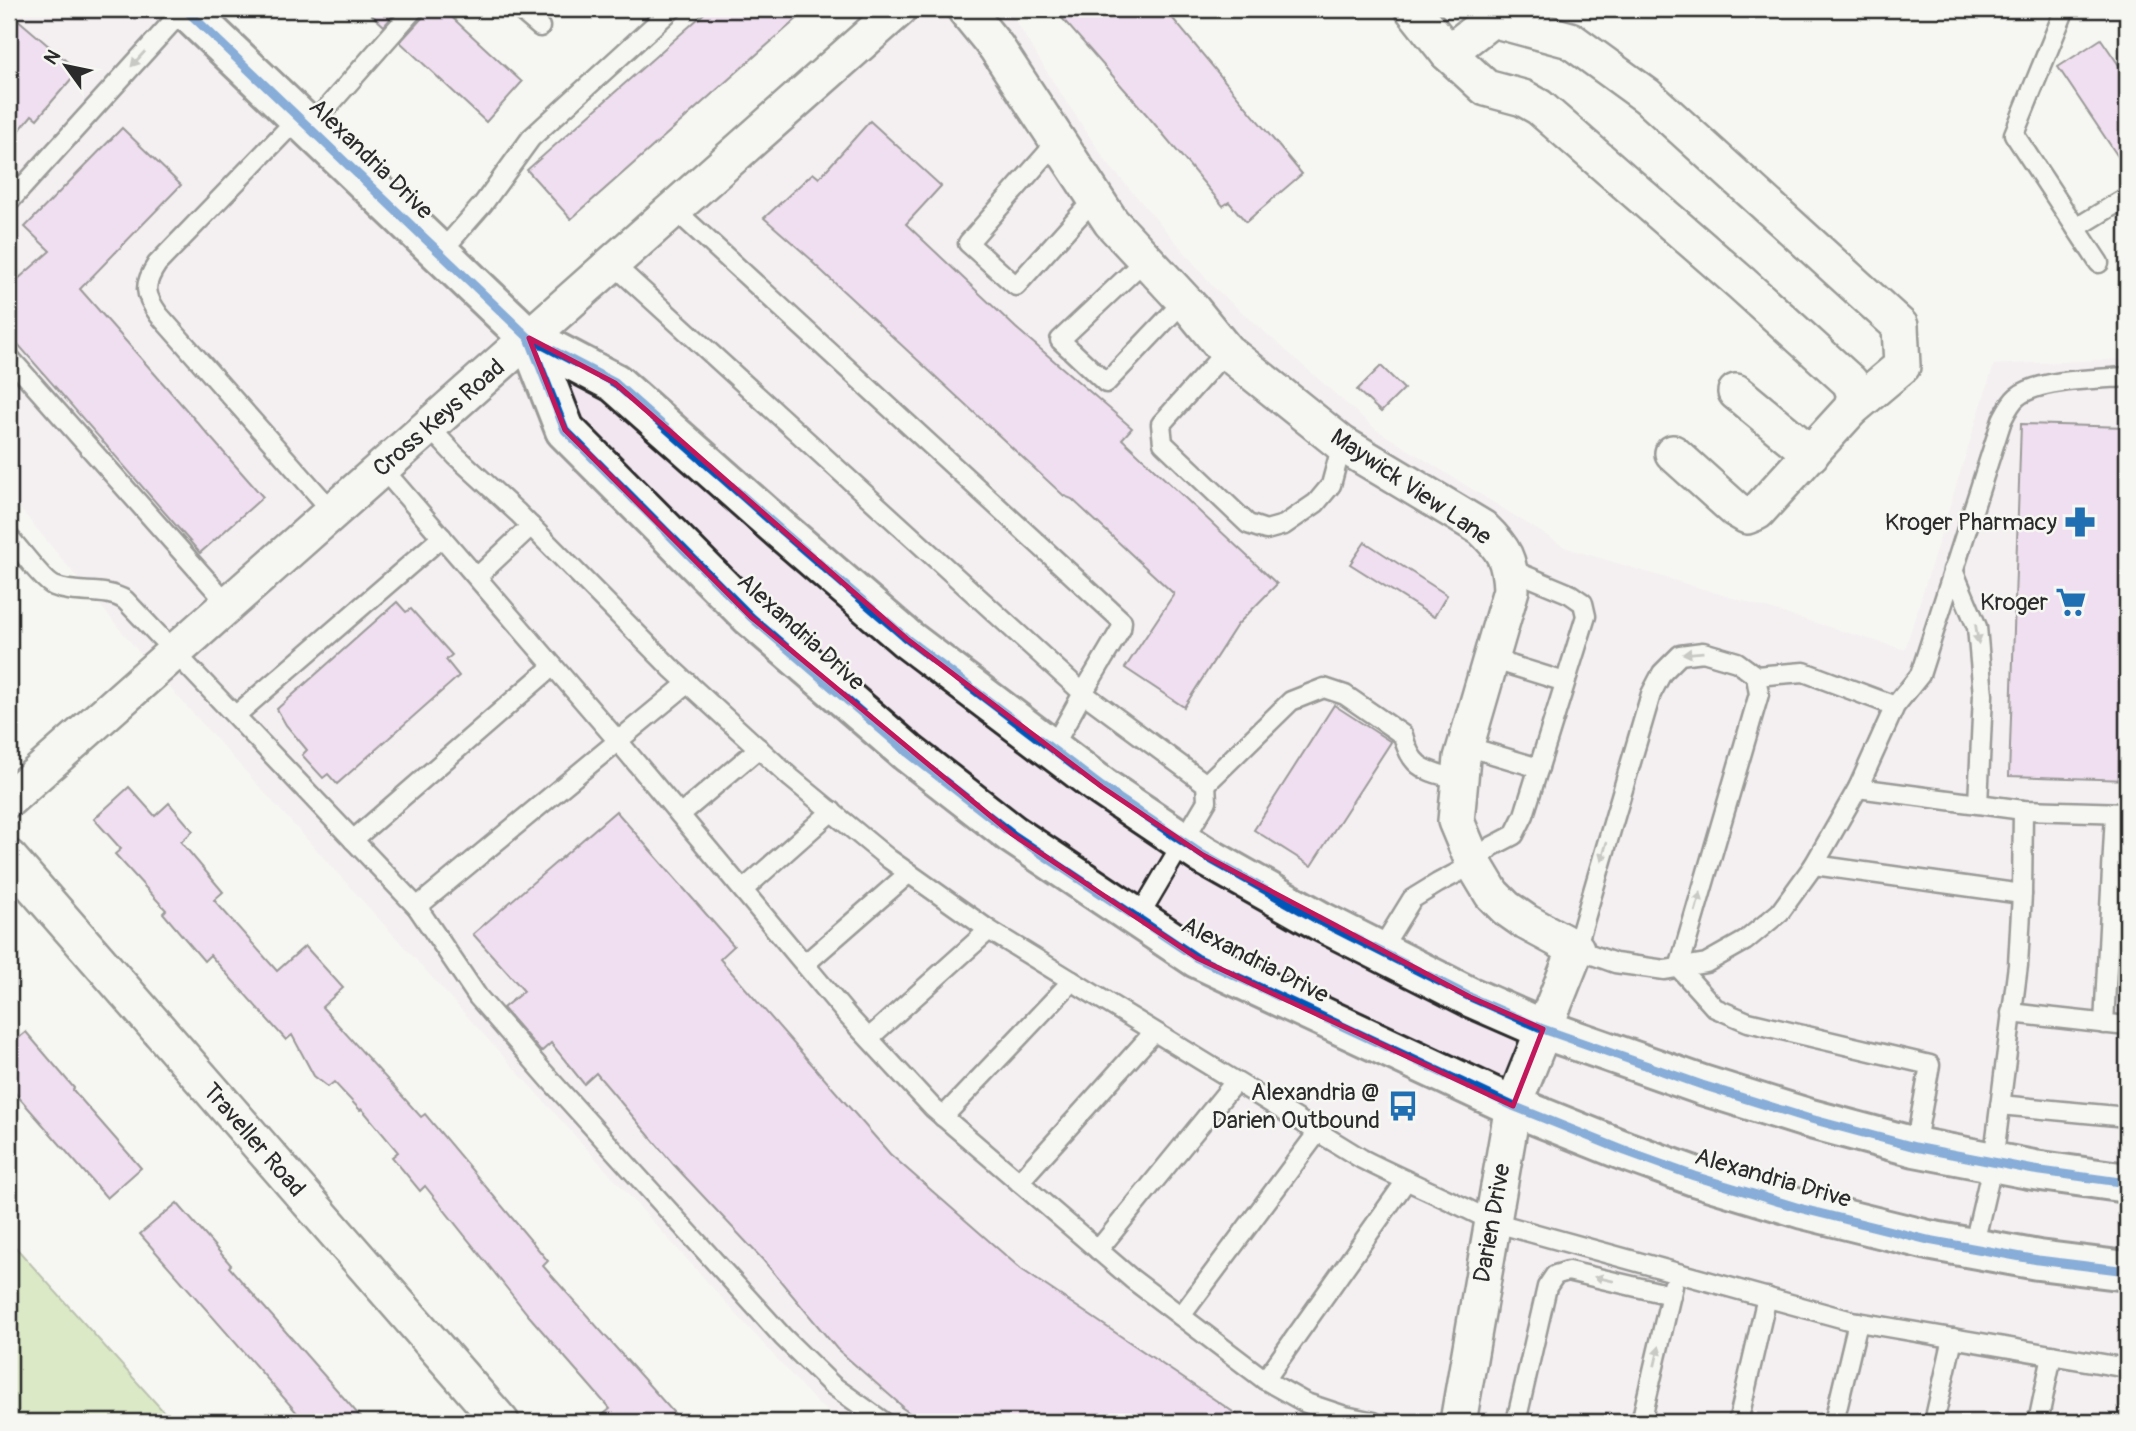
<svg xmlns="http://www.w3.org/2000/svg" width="2136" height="1431" font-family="Pangolin,sans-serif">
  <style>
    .built { fill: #f2e7f0 }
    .green { fill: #bad991; stroke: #72825e; stroke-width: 2 }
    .building { fill: #e9c3ed; stroke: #2b2b2b; stroke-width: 2 }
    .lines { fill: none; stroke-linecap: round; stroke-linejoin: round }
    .lane-casing { stroke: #2b2b2b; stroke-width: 23 }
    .street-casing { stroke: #2b2b2b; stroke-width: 40 }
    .secondary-casing { stroke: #2b2b2b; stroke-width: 44 }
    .lane { stroke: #f6f6f2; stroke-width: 18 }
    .street { stroke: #f6f6f2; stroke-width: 35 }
    .secondary { stroke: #f6f6f2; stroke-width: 38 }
    .cycleway-casing { stroke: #f6f6f2; stroke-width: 13 }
    .cycleway { stroke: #0057b8; stroke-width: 9 }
    .oneway { fill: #90908e }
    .marked { fill: none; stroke: #c2185b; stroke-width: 5; stroke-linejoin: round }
    .labels { text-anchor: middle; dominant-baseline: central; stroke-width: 5; stroke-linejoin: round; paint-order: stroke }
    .street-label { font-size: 24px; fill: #2b2b2b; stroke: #f6f6f2 }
    .poi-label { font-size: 24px; fill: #2b2b2b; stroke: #f6f6f2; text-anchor: end }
  </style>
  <rect width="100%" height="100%" fill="#f6f6f2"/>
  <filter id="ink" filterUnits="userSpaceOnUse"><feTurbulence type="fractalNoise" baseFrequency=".0143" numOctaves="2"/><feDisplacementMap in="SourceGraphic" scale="14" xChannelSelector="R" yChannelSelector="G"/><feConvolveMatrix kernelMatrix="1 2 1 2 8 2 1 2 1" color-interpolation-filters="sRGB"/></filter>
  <g filter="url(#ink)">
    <path class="built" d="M 9,9 L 180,9 L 529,338 L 899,9 L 1008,9 L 1053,82 L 1107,163 L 1186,254 L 1212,286 L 1375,429 L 1566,548 L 1905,650 L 1994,365 L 2127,359 L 2127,1422 L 846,1422 L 818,1404 L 154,670 L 9,495 Z"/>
    <path class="green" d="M 9,1240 L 173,1422 L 9,1422 Z"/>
    <g class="building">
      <path d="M 365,9 L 399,9 L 384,26 Z"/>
      <path d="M 425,9 L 443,9 L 522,82 L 486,122 L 400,42 L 423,17 Z"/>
      <path d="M 709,9 L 808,9 L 571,219 L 527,170 Z"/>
      <path d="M 1054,9 L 1165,9 L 1302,174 L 1246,222 L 1229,202 L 1223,206 L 1147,115 Z"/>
      <path d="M 9,12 L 78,71 L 37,119 L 32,115 L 9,143 Z"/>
      <path d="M 2101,39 L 2127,77 L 2127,170 L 2058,67 Z"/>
      <path d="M 870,121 L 941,186 L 906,224 L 1016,328 L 1132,428 L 1122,439 L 1277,584 L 1237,625 L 1184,707 L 1125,668 L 1174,594 L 1072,499 L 1064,496 L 812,262 L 813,261 L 764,218 L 813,173 L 819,178 Z"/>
      <path d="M 122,128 L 181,185 L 80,289 L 263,497 L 200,553 L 9,334 L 9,287 L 50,251 L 25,227 Z"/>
      <path d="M 1381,366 L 1404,389 L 1381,412 L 1357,390 Z"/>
      <path d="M 2021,424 L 2127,427 L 2127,780 L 2009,776 Z"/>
      <path d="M 1365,542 L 1447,595 L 1434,617 L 1350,564 Z"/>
      <path d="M 397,602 L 406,612 L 411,609 L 452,655 L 446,660 L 459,676 L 337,784 L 328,774 L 323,778 L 302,755 L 307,750 L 286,725 L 277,709 Z"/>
      <path d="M 1334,705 L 1391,742 L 1311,866 L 1254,830 Z"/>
      <path d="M 129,787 L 155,816 L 169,803 L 193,831 L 181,842 L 223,892 L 214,900 L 277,971 L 305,946 L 343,988 L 322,1007 L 421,1117 L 425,1114 L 548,1261 L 543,1266 L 682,1422 L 594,1422 L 610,1409 L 529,1316 L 425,1186 L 420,1191 L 392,1157 L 398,1152 L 362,1109 L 360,1110 L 334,1082 L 328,1087 L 314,1076 L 292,1035 L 286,1040 L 210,955 L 204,961 L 163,913 L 166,910 L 115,854 L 121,849 L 94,819 Z"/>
      <path d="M 616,811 L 734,946 L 720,959 L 890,1154 L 1021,1269 L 1248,1422 L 923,1422 L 901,1407 L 902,1406 L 837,1349 L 763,1260 L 674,1165 L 596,1073 L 584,1084 L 551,1043 L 541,1052 L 503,1008 L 524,991 L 473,934 Z"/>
      <path d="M 26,1032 L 74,1088 L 73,1090 L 141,1168 L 107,1198 L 9,1086 L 9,1046 Z"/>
      <path d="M 177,1203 L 231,1265 L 229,1267 L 365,1422 L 305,1422 L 140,1234 Z"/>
    </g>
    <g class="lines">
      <g class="lane-casing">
        <g id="lane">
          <path d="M 519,9 L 540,27"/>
          <path d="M 2065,9 L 2014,134 L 2099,263"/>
          <path d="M 299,117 L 157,264 C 143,285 144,294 159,315 L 333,512"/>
          <path d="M 310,127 L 414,9"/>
          <path d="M 1057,142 L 968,243 L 1016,286 L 1095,198"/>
          <path d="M 9,202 L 184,9"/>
          <path d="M 674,209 L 1122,621 L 1121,629 L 1083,693 L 1206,784 L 1207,801 L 1138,918"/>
          <path d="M 2076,228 L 2127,197"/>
          <path d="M 441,252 L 483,204 L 531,138 L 672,9"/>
          <path d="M 1145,260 L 1060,340 L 1106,383 L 1184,301"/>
          <path d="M 613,264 L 1083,693 L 1052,749"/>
          <path d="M 1226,351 L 1161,424 L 1163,443 L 1248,524 L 1266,530 L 1284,525 L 1316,503 L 1331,485 L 1342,444"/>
          <path d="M 9,357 L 228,604"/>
          <path d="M 429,427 L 456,456 L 518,513 L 671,668 L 791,778 L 889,859 L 989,930 L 1362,1159 C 1405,1181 1450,1199 1493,1222 L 1852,1321 L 2127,1368"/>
          <path d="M 382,468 L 618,741 L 847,1015 L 933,1108 L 1132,1279 L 1265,1380 L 1306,1403 L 1345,1416 L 1374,1422"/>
          <path d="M 9,537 C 19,548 43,581 54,586 C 77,596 104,587 125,600 L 417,907 L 478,997 L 552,1082 L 783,1337 L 832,1385 L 884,1422"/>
          <path d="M 1953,570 L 1977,627 L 1983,695 L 1978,804"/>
          <path d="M 477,577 L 531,526"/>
          <path d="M 1491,659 L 1565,682"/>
          <path d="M 1756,676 L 1759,694 L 1679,968 L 1715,1008 L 1748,1022 L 1930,1065 L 1915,1147"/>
          <path d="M 1895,706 L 1804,672 L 1756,676 L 1737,662 L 1703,652 L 1680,655 L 1662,673 L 1651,694 L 1576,949 L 1615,963 L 1665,970 L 1706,963 L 1745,941 L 1780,912 L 1814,865 L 1858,788 L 1895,706 L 1920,675 L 2002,420 C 2006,412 2010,403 2017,397 C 2038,379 2100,379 2127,377"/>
          <path d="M 236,715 L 442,537"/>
          <path d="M 1466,746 L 1539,768"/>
          <path d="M 1206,784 L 1291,701 L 1324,688 L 1345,695 L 1403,735 C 1412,772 1428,770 1459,780"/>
          <path d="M 1858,788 L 2023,810 L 2127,813"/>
          <path d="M 680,815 L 759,748"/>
          <path d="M 353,840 L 553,666"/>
          <path d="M 1814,865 L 2022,894"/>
          <path d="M 743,890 L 832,811"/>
          <path d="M 417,907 L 688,683"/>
          <path d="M 1380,951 L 1412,899 L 1438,883 L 1474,864 L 1491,847 L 1514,835 L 1524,815 L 1586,616 L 1583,603 L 1570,594 L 1510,569"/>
          <path d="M 805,964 L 909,873"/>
          <path d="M 2011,1013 L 2127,1026"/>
          <path d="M 2104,1024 L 2115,813"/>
          <path d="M 869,1038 L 989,930"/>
          <path d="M 2000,1105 L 2127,1117"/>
          <path d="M 943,1117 L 1072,981"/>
          <path d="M 1019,1182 L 1154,1032"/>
          <path d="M 1973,1248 L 1993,1162 L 2018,965 L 2022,894 L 2023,810"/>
          <path d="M 1098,1250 L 1235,1082"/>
          <path d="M 1181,1316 L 1318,1132"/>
          <path d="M 1265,1380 L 1406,1181"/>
          <path d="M 1516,1422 L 1547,1287 L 1555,1275 L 1568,1271 L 1671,1295"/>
          <path d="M 1641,1422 L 1673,1286"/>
          <path d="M 1738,1422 L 1767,1297"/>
          <path d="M 1834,1422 L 1858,1322"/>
          <path d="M 1934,1422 L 1953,1338"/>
          <path d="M 2038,1422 L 2052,1355"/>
        </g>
      </g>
      <g class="street-casing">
        <g id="street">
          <path d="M 965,9 L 996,47 L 1111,222 L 1191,308 L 1226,351 L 1342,444 L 1482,528 C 1504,549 1510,560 1511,590 L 1462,758 L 1456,821 L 1474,864 L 1492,894 L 1506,908 L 1526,922 L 1576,949 L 1513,1106 L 1458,1422"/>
          <path d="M 1413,9 L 1448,53"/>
          <path d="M 1494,9 L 1492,19 L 1448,53 L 1486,88 L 1523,98 L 1539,107 L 1741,283 L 1850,382 L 1855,395 L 1851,409 L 1757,512 L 1747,516 L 1735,509 L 1673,453"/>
          <path d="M 1492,19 L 1570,40 L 1647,96 L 1900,326 L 1902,366 L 1851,409"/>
          <path d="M 1736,392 L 1811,454"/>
          <path d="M 9,799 L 899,9"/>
          <path d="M 9,858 L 501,1422"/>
        </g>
      </g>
      <g class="secondary-casing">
        <g id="secondary">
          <path d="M 185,9 L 529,338 L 615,383 L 782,531 L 907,639 L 1102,787 L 1203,855 L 1320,921 L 1470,997 L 1543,1029 L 1702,1085 L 1807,1118 L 1915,1147 L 2034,1170 L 2127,1183"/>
          <path d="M 529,338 L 565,430 L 751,617 L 907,752 L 1012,834 L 1197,958 L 1513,1106 L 1625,1151 L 1694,1176 L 1803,1209 L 1928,1240 L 2038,1260 L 2127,1271"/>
        </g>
      </g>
      <use href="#lane" class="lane"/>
      <use href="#street" class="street"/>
      <use href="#secondary" class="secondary"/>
      <g class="cycleway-casing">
        <g id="cycleway">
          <path d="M 185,9 L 529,338 L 615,383 L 782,531 L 907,639 L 1102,787 L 1203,855 L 1320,921 L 1470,997 L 1543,1029 L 1702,1085 L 1807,1118 L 1915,1147 L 2034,1170 L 2127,1183"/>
          <path d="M 529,338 L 565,430 L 751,617 L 907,752 L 1012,834 L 1197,958 L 1513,1106 L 1625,1151 L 1694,1176 L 1803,1209 L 1928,1240 L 2038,1260 L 2127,1271"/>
        </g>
      </g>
      <use href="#cycleway" class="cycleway"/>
    </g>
    <defs><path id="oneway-solid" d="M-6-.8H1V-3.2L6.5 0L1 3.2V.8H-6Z" transform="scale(1.75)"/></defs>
    <g class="oneway">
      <use href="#oneway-solid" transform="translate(138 59) rotate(132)"/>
      <use href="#oneway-solid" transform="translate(1977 634) rotate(81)"/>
      <use href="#oneway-solid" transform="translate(1693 653) rotate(175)"/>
      <use href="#oneway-solid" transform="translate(1604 852) rotate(106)"/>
      <use href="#oneway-solid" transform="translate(1698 902) rotate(-74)"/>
      <use href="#oneway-solid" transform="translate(1604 1279) rotate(-167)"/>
      <use href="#oneway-solid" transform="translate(1657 1356) rotate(-77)"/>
    </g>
  </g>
  <path d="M0 0H2136V1431H0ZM 529,338 L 615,383 L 907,639 L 1102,787 L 1203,855 L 1470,997 L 1543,1029 L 1513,1106 L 1197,958 L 1012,834 L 751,617 L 565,430 Z" fill="#f6f6f2" fill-opacity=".55" fill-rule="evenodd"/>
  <path class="marked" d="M 529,338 L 615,383 L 907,639 L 1102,787 L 1203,855 L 1470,997 L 1543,1029 L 1513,1106 L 1197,958 L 1012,834 L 751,617 L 565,430 Z"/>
  <defs>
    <g id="pharmacy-bare" transform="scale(2.415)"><path d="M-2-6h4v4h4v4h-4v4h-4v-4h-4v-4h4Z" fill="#1f6fb2" stroke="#f6f6f2" stroke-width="2.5" paint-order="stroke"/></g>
    <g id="supermarket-bare" transform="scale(2.415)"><path d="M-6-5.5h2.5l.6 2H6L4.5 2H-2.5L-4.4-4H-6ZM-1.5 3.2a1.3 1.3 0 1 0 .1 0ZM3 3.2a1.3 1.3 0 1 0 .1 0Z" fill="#1f6fb2" stroke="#f6f6f2" stroke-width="2.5" paint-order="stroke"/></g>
    <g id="bus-bare" transform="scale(2.415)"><path d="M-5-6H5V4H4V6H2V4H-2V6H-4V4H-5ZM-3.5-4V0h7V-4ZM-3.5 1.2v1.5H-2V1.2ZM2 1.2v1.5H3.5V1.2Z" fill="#1f6fb2" stroke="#f6f6f2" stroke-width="2.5" paint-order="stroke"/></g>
  </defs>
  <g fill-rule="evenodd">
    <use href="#pharmacy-bare" x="2080" y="522"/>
    <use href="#supermarket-bare" x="2071" y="602"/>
    <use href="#bus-bare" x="1403" y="1106"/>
  </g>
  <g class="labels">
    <g class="street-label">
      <text transform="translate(371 159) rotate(44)">Alexandria Drive</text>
      <text transform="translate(439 418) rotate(-41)">Cross Keys Road</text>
      <text transform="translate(1411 487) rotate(34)">Maywick View Lane</text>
      <text transform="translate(801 632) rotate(42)">Alexandria Drive</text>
      <text transform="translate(1255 960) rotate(27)">Alexandria Drive</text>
      <text transform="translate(254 1140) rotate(49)">Traveller Road</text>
      <text transform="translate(1773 1178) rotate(16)">Alexandria Drive</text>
      <text transform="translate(1492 1223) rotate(-80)">Darien Drive</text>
    </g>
    <g class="poi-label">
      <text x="2057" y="522">Kroger Pharmacy</text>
      <text x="2048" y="602">Kroger</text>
      <text x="1380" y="1092">Alexandria @<tspan x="1380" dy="28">Darien Outbound</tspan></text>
    </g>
  </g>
  <rect width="2136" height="1431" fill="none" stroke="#f6f6f2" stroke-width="35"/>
  <rect x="18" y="18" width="2101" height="1396" fill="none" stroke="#2b2b2b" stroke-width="2.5" filter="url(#ink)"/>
  <g transform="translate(66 66) rotate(303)" stroke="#f6f6f2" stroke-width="5" paint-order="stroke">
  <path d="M0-5L12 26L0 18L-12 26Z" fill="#2b2b2b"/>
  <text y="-10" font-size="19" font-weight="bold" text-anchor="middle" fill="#2b2b2b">N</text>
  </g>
</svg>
